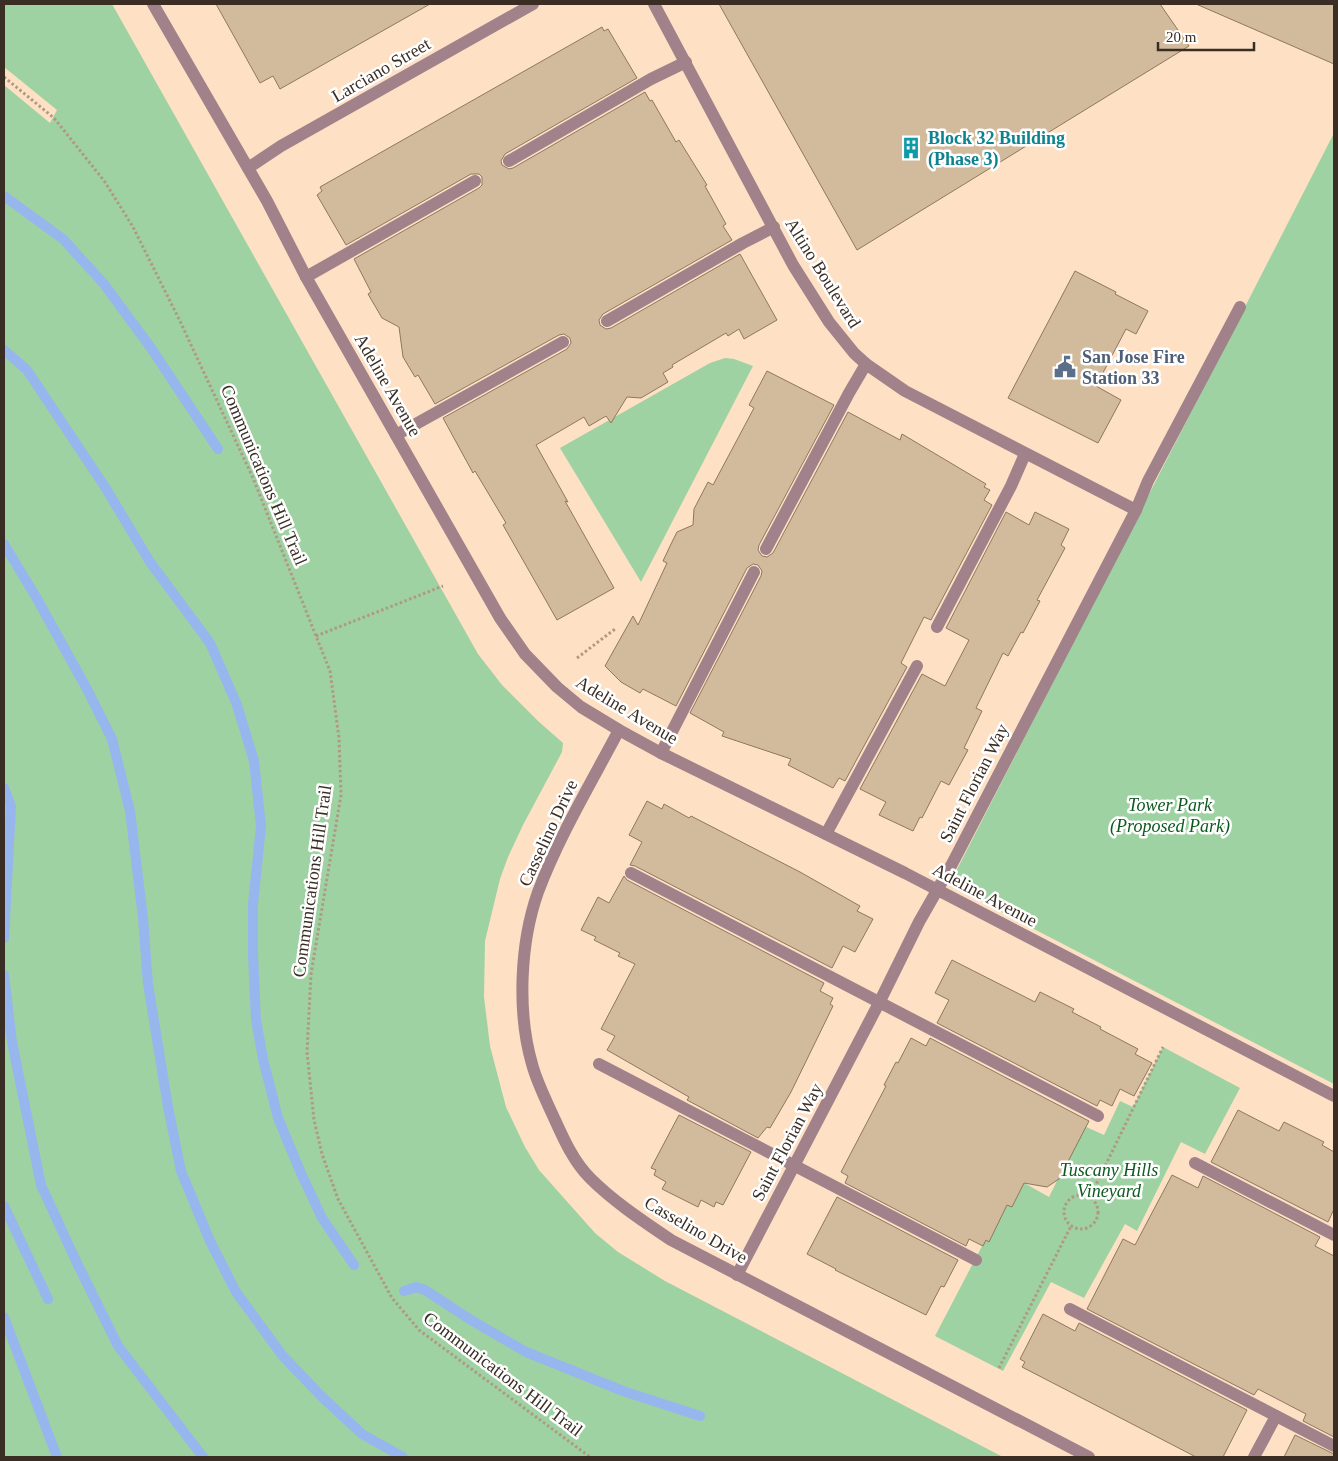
<svg xmlns="http://www.w3.org/2000/svg" width="1338" height="1461" font-family="'Times New Roman',serif">
  <style>
    .green { fill: #9ed2a2 }
    .lines { fill: none; stroke-linecap: round; stroke-linejoin: round }
    .stream { stroke: #97b6ed; stroke-width: 10 }
    .building { fill: #d2bb9d; stroke: #8e785c }
    .path { stroke: #af9984; stroke-width: 3; stroke-dasharray: 2.5 2.5; stroke-linecap: butt }
    .minor { stroke: #a1828a; stroke-width: 12 }
    .labels { text-anchor: middle; dominant-baseline: central; stroke-width: 5; stroke-linejoin: round; paint-order: stroke }
    .street-label { font-size: 18px; fill: #3a2e24; stroke: #fff }
    .culture-label { font-size: 18px; font-weight: bold; fill: #0d838f; stroke: #fff; text-anchor: start }
    .service-label { font-size: 18px; font-weight: bold; fill: #4e5e75; stroke: #fff; text-anchor: start }
    .park-label { font-size: 18px; font-style: italic; fill: #0d5a1f; stroke: #fff }
  </style>
  <rect width="100%" height="100%" fill="#fee0c5"/>
  <g class="green">
    <path d="M 4,4 L 112,4 L 478,654 L 502,685 L 538,721 L 563,743 L 562,752 L 523,825 L 508,857 L 500,879 L 485,941 L 484,997 L 490,1046 L 506,1107 L 525,1147 L 539,1170 L 595,1233 L 618,1252 L 665,1281 L 1003,1457 L 4,1457 L 4,85 L 50,123 L 57,110 L 4,67 Z"/>
    <path d="M 1334,133 L 1334,1084 L 949,885 Z"/>
    <path d="M 725,358 L 734,359 L 753,366 L 641,582 L 560,448 L 710,363 Z"/>
    <path d="M 1163,1047 L 1240,1088 L 1205,1154 L 1181,1142 L 1137,1231 L 1125,1224 L 1084,1298 L 1051,1282 L 1003,1371 L 935,1336 L 1017,1179 L 1049,1197 L 1084,1126 L 1104,1135 L 1120,1101 L 1133,1107 Z"/>
  </g>
  <g class="lines">
    <g class="stream">
      <path d="M 4,196 L 63,239 L 104,284 L 151,348 L 218,449"/>
      <path d="M 4,350 L 27,370 L 105,487 L 150,562 L 210,643 L 237,705 L 254,761 L 261,826 L 253,904 L 253,955 L 256,1020 L 263,1059 L 278,1118 L 300,1171 L 322,1218 L 354,1265"/>
      <path d="M 4,544 L 36,597 L 88,691 L 112,739 L 130,811 L 143,918 L 148,984 L 168,1107 L 181,1171 L 210,1241 L 236,1292 L 282,1355 L 321,1396 L 362,1434 L 403,1457"/>
      <path d="M 4,788 L 11,806 L 4,938"/>
      <path d="M 4,975 L 12,1042 L 41,1185 L 76,1261 L 118,1346 L 203,1457"/>
      <path d="M 4,1206 L 48,1299"/>
      <path d="M 404,1291 L 416,1287 L 425,1290 L 471,1320 L 526,1352 L 623,1391 L 700,1416"/>
      <path d="M 4,1317 L 57,1457"/>
    </g>
  </g>
  <g class="building">
    <path d="M 216,4 L 430,4 L 280,89 L 273,76 L 260,83 Z"/>
    <path d="M 719,4 L 1160,4 L 1189,46 L 857,250 Z"/>
    <path d="M 1196,4 L 1334,4 L 1334,64 Z"/>
    <path d="M 602,27 L 604,31 L 608,29 L 637,78 L 505,154 L 501,161 L 502,165 L 509,169 L 513,168 L 645,92 L 650,101 L 652,100 L 676,142 L 679,140 L 707,185 L 705,186 L 726,224 L 723,226 L 732,240 L 603,314 L 599,320 L 600,325 L 606,329 L 611,328 L 740,254 L 777,320 L 744,339 L 739,329 L 728,336 L 726,333 L 672,365 L 673,367 L 663,373 L 668,382 L 641,398 L 627,397 L 611,423 L 606,416 L 589,426 L 584,417 L 536,445 L 568,502 L 565,501 L 614,588 L 557,620 L 503,525 L 506,523 L 475,471 L 473,473 L 443,418 L 567,349 L 571,343 L 570,338 L 564,334 L 559,335 L 435,404 L 418,375 L 415,377 L 403,357 L 399,327 L 382,318 L 368,294 L 371,292 L 354,259 L 479,188 L 482,185 L 482,177 L 479,174 L 471,174 L 346,245 L 317,195 L 322,191 L 320,187 Z"/>
    <path d="M 1075,271 L 1116,292 L 1115,294 L 1148,311 L 1136,334 L 1126,329 L 1096,386 L 1121,400 L 1098,443 L 1008,398 Z"/>
    <path d="M 767,371 L 834,405 L 759,545 L 758,550 L 762,556 L 767,557 L 773,553 L 848,412 L 900,440 L 902,434 L 986,484 L 984,487 L 990,490 L 984,500 L 992,505 L 931,620 L 924,617 L 901,663 L 907,667 L 845,781 L 839,778 L 833,788 L 788,765 L 791,759 L 722,736 L 724,732 L 690,713 L 761,576 L 762,571 L 758,565 L 753,564 L 747,568 L 676,706 L 643,689 L 640,693 L 621,682 L 605,666 L 633,616 L 638,625 L 667,563 L 663,561 L 671,544 L 677,532 L 693,525 L 694,509 L 708,482 L 713,485 L 754,408 L 749,405 Z"/>
    <path d="M 1006,512 L 1029,525 L 1035,512 L 1069,529 L 1061,545 L 1065,548 L 1037,600 L 1040,601 L 1023,633 L 1021,632 L 1008,656 L 1003,653 L 976,708 L 982,711 L 964,748 L 968,750 L 949,785 L 941,781 L 922,818 L 920,817 L 913,831 L 879,815 L 886,802 L 860,789 L 922,674 L 945,686 L 969,640 L 946,628 Z"/>
    <path d="M 647,801 L 662,809 L 664,804 L 689,818 L 691,816 L 800,872 L 860,906 L 857,911 L 873,919 L 855,952 L 843,946 L 832,968 L 635,866 L 630,865 L 642,842 L 629,835 Z"/>
    <path d="M 624,876 L 627,880 L 824,983 L 820,991 L 833,998 L 830,1004 L 833,1006 L 791,1092 L 770,1128 L 767,1127 L 758,1138 L 687,1100 L 689,1097 L 607,1050 L 615,1036 L 601,1029 L 635,964 L 618,956 L 620,953 L 594,940 L 596,937 L 581,930 L 598,897 L 609,903 Z"/>
    <path d="M 952,960 L 1035,1002 L 1040,992 L 1074,1009 L 1072,1012 L 1101,1027 L 1100,1029 L 1138,1049 L 1135,1054 L 1152,1063 L 1134,1096 L 1120,1089 L 1112,1106 L 1100,1100 L 1097,1106 L 937,1023 L 949,1000 L 935,993 Z"/>
    <path d="M 911,1038 L 926,1046 L 930,1038 L 1089,1121 L 1059,1179 L 1047,1187 L 1024,1183 L 1012,1207 L 1007,1205 L 989,1242 L 986,1240 L 983,1246 L 969,1239 L 966,1246 L 845,1183 L 848,1176 L 841,1172 L 886,1086 L 884,1085 L 896,1062 L 898,1063 Z"/>
    <path d="M 1238,1110 L 1279,1131 L 1284,1122 L 1324,1142 L 1322,1145 L 1334,1152 L 1334,1209 L 1328,1222 L 1211,1162 Z"/>
    <path d="M 679,1115 L 751,1152 L 723,1205 L 716,1202 L 714,1207 L 701,1200 L 698,1207 L 662,1189 L 666,1182 L 654,1175 L 656,1170 L 651,1168 Z"/>
    <path d="M 1172,1175 L 1198,1188 L 1203,1176 L 1320,1237 L 1315,1246 L 1334,1256 L 1334,1437 L 1303,1421 L 1306,1414 L 1258,1389 L 1254,1395 L 1087,1309 L 1123,1239 L 1135,1245 Z"/>
    <path d="M 837,1197 L 958,1260 L 944,1287 L 941,1286 L 926,1315 L 835,1270 L 836,1269 L 807,1254 Z"/>
    <path d="M 1043,1314 L 1075,1331 L 1079,1323 L 1247,1410 L 1223,1457 L 1196,1457 L 1022,1367 L 1025,1362 L 1020,1359 Z"/>
    <path d="M 1295,1435 L 1334,1454 L 1334,1457 L 1284,1457 Z"/>
  </g>
  <g class="lines">
    <g class="path">
      <path d="M 4,77 L 54,118 L 105,182 L 133,227 L 179,319 L 253,478 L 330,671 L 339,738 L 341,795 L 311,974 L 307,1052 L 314,1120 L 322,1154 L 338,1199 L 392,1298 L 419,1330 L 590,1457"/>
      <path d="M 316,636 L 443,586"/>
      <path d="M 577,658 L 615,629"/>
      <circle cx="1081" cy="1212" r="17"/>
      <path d="M 1090,1197 L 1163,1047"/>
      <path d="M 999,1368 L 1071,1226"/>
    </g>
    <g class="minor">
      <path d="M 153,4 L 267,201 L 306,277 L 500,618 L 525,654 L 557,687 L 581,707 L 619,730 L 661,753 L 905,873 L 1334,1096"/>
      <path d="M 654,4 L 793,265 L 829,322 L 854,353 L 866,364 L 905,391 L 1136,510"/>
      <path d="M 509,161 L 651,79 L 686,62"/>
      <path d="M 248,168 L 281,146 L 533,4"/>
      <path d="M 306,277 L 475,181"/>
      <path d="M 607,321 L 743,243 L 774,227"/>
      <path d="M 396,435 L 563,342"/>
      <path d="M 766,549 L 849,393 L 866,364"/>
      <path d="M 937,627 L 1011,486 L 1025,454"/>
      <path d="M 619,730 C 591,783 559,836 538,892 C 520,943 517,1012 532,1064 C 537,1083 547,1102 555,1120 C 564,1140 574,1162 590,1178 C 614,1202 643,1221 671,1240 L 1089,1457"/>
      <path d="M 661,753 L 754,572"/>
      <path d="M 826,834 L 917,666"/>
      <path d="M 631,873 L 1098,1116"/>
      <path d="M 599,1064 L 976,1260"/>
      <path d="M 1195,1163 L 1334,1235"/>
      <path d="M 737,1275 L 879,1003 L 919,922 L 952,864 L 1136,510 L 1148,481 L 1240,307"/>
      <path d="M 1070,1309 L 1334,1446"/>
      <path d="M 1254,1457 L 1276,1416"/>
    </g>
  </g>
  <defs>
    <g id="building-bare" transform="scale(1.725)"><path d="M-4-6H4V6H1V3H-1V6H-4ZM-2.5-4.3h1.7v1.8h-1.7ZM.8-4.3h1.7v1.8H.8ZM-2.5-1h1.7V.8h-1.7ZM.8-1h1.7V.8H.8Z" fill="#0f9aa8" stroke="#fff" stroke-width="2.5" paint-order="stroke"/></g>
    <g id="civic-bare" transform="scale(1.725)"><path d="M-.6-6.5H3V-4.5H.6V-3L4-1V1h2V6H-6V1h2V-1L-.6-3ZM-1.2 2.5V6h2.4V2.5Z" fill="#5c6f8a" stroke="#fff" stroke-width="2.5" paint-order="stroke"/></g>
  </defs>
  <g fill-rule="evenodd">
    <use href="#building-bare" x="911" y="148"/>
    <use href="#civic-bare" x="1065" y="367"/>
  </g>
  <g class="labels">
    <g class="street-label">
      <text transform="translate(381 70) rotate(-30)">Larciano Street</text>
      <text transform="translate(823 273) rotate(58)">Altino Boulevard</text>
      <text transform="translate(388 385) rotate(60)">Adeline Avenue</text>
      <text transform="translate(264 475) rotate(67)">Communications Hill Trail</text>
      <text transform="translate(627 710) rotate(31)">Adeline Avenue</text>
      <text transform="translate(974 783) rotate(-63)">Saint Florian Way</text>
      <text transform="translate(548 833) rotate(-65)">Casselino Drive</text>
      <text transform="translate(312 881) rotate(-82)">Communications Hill Trail</text>
      <text transform="translate(985 895) rotate(28)">Adeline Avenue</text>
      <text transform="translate(787 1142) rotate(-62)">Saint Florian Way</text>
      <text transform="translate(696 1230) rotate(30)">Casselino Drive</text>
      <text transform="translate(503 1374) rotate(37)">Communications Hill Trail</text>
    </g>
    <g class="culture-label">
      <text x="928" y="138">Block 32 Building<tspan x="928" dy="21">(Phase 3)</tspan></text>
    </g>
    <g class="service-label">
      <text x="1082" y="357">San Jose Fire<tspan x="1082" dy="21">Station 33</tspan></text>
    </g>
    <g class="park-label">
      <text x="1170" y="805">Tower Park<tspan x="1170" dy="21">(Proposed Park)</tspan></text>
      <text x="1109" y="1170">Tuscany Hills<tspan x="1109" dy="21">Vineyard</tspan></text>
    </g>
  </g>
  <rect width="1338" height="1461" fill="none" stroke="#3a2e24" stroke-width="10"/>
  <path d="M1158 42v8h96v-8" fill="none" stroke="#3a2e24" stroke-width="2.5"/>
  <text x="1166" y="42" font-size="15" fill="#3a2e24" stroke="#ffffff" stroke-width="4" paint-order="stroke">20 m</text>
</svg>
